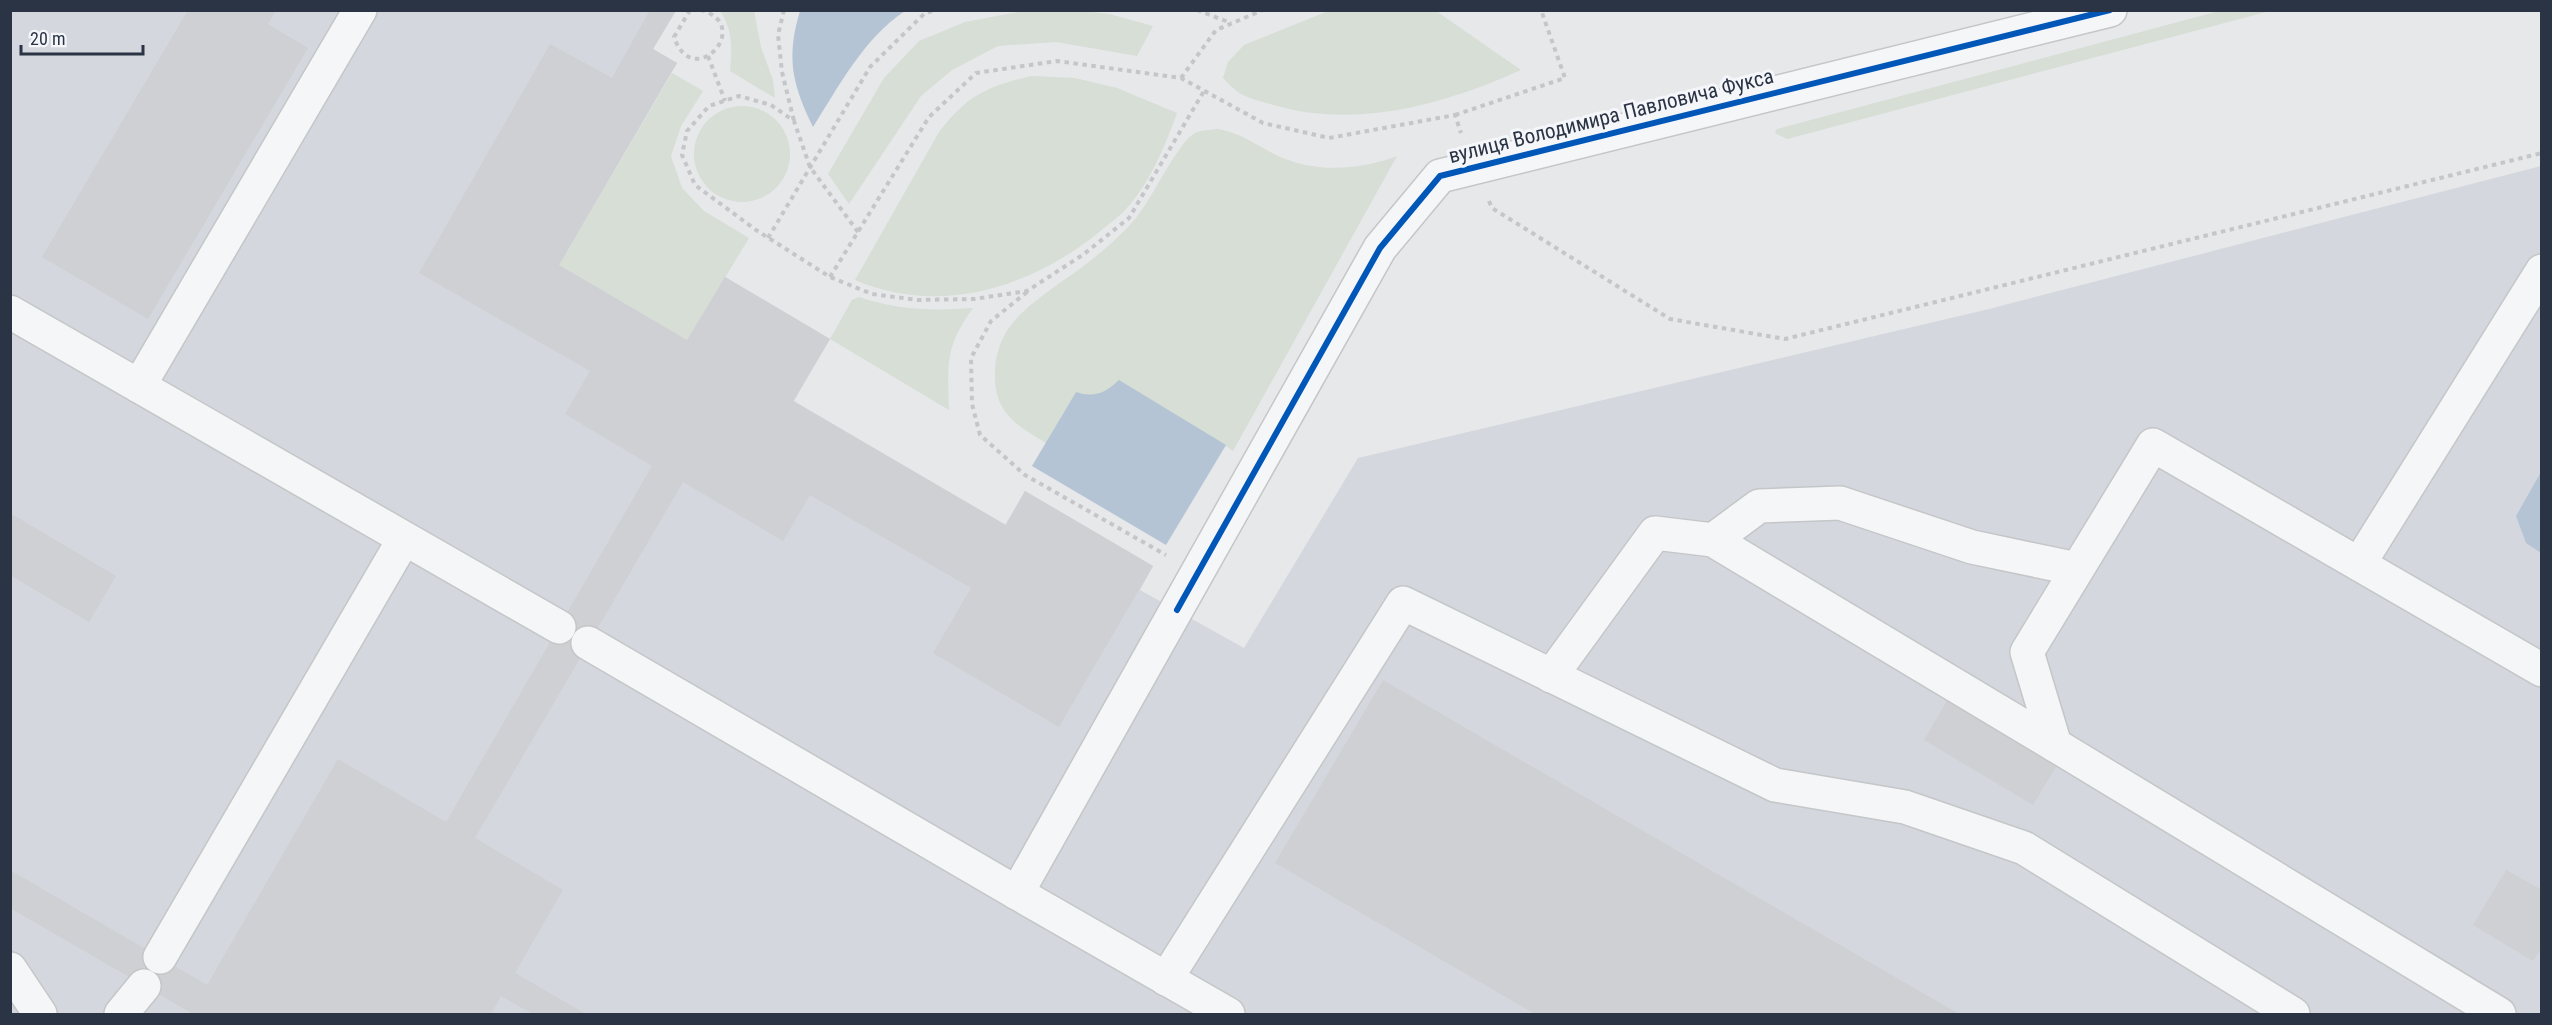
<svg xmlns="http://www.w3.org/2000/svg" width="2552" height="1025" font-family="'Roboto Condensed',sans-serif">
  <style>
    .built { fill: #d4d7dd }
    .green { fill: #d6ded6 }
    .water { fill: #b4c4d5 }
    .building { fill: #ced0d3 }
    .lines { fill: none; stroke-linecap: round; stroke-linejoin: round }
    .minor-casing { stroke: #c4c6c8; stroke-width: 36 }
    .path { stroke: #c5c6ca; stroke-width: 4; stroke-dasharray: 4.5 4.5; stroke-linecap: butt }
    .minor { stroke: #f5f6f7; stroke-width: 33 }
    .cycleway-casing { stroke: #f4f6f9; stroke-width: 10 }
    .cycleway { stroke: #0057b8; stroke-width: 6 }
    .labels { text-anchor: middle; dominant-baseline: central; stroke-width: 6; stroke-linejoin: round; paint-order: stroke }
    .street-label { font-size: 21px; fill: #2b3445; stroke: #f4f6f9 }
  </style>
  <rect width="100%" height="100%" fill="#e6e8ea"/>
  <path class="built" d="M 10,11 L 676,11 L 653,49 L 677,63 L 559,265 L 687,340 L 725,277 L 830,339 L 794,401 L 1005,525 L 1025,491 L 1153,566 L 1140,590 L 1244,648 L 1358,458 L 1989,309 L 2541,166 L 2541,1014 L 11,1014 Z"/>
  <g class="green">
    <path d="M 1028,10 L 1074,10 L 1109,14 L 1153,26 L 1137,56 L 1056,42 L 998,46 L 952,70 L 921,96 L 849,204 L 828,174 L 884,78 L 919,41 L 965,22 Z"/>
    <path d="M 1331,10 L 1436,11 L 1521,70 C 1443,105 1354,130 1270,104 C 1247,97 1240,97 1223,78 L 1228,62 L 1244,45 Z"/>
    <path d="M 2223,10 L 2270,11 L 1787,139 L 1775,133 L 1777,129 Z"/>
    <path d="M 720,11 L 754,11 L 761,47 L 773,80 L 775,98 L 730,71 C 732,49 733,29 720,11 Z"/>
    <path d="M 672,73 L 703,91 L 681,126 L 671,156 L 682,188 L 704,211 L 749,238 L 687,340 L 559,265 Z"/>
    <path d="M 1031,76 L 1075,78 L 1117,88 L 1177,113 C 1165,146 1150,183 1126,209 C 1118,218 1107,225 1098,233 C 1029,288 940,316 855,280 L 939,132 C 968,95 986,87 1031,76 Z"/>
    <circle cx="742" cy="154" r="48"/>
    <path d="M 1218,129 C 1242,133 1259,147 1280,157 C 1317,173 1360,170 1397,156 L 1233,451 L 1225,445 L 1108,390 C 1096,396 1089,396 1076,392 L 1046,443 C 1016,425 994,412 995,374 C 995,359 998,348 1005,334 C 1021,305 1069,279 1095,257 C 1107,248 1118,237 1129,226 C 1150,206 1176,143 1195,133 C 1201,130 1211,130 1218,129 Z"/>
    <path d="M 859,297 C 897,310 934,311 973,308 C 944,348 948,363 949,410 L 830,339 L 852,300 Z"/>
  </g>
  <g class="water">
    <path d="M 800,11 L 905,11 C 864,38 839,86 813,127 C 792,84 786,57 800,11 Z"/>
    <path d="M 1119,380 L 1226,445 L 1166,545 L 1032,466 L 1076,392 C 1095,398 1105,393 1119,380 Z"/>
    <path d="M 2541,472 L 2542,553 L 2541,553 L 2526,543 L 2516,516 Z"/>
  </g>
  <g class="building">
    <path d="M 188,10 L 276,10 L 268,24 L 308,48 L 148,319 L 42,257 Z"/>
    <path d="M 650,10 L 676,10 L 653,49 L 677,63 L 559,265 L 687,340 L 725,277 L 830,339 L 793,401 L 1006,525 L 1025,491 L 1153,566 L 1059,727 L 933,653 L 971,588 L 810,495 L 783,541 L 683,482 L 475,838 L 563,890 L 515,973 L 586,1014 L 533,1014 L 501,996 L 491,1014 L 193,1014 L 10,908 L 10,870 L 207,985 L 338,759 L 446,822 L 652,466 L 565,414 L 590,371 L 419,273 L 550,44 L 612,78 Z"/>
    <path d="M 10,513 L 116,576 L 89,622 L 10,575 Z"/>
    <path d="M 1383,680 L 1959,1014 L 1535,1014 L 1275,863 Z"/>
    <path d="M 1948,699 L 2057,765 L 2033,805 L 1924,740 Z"/>
    <path d="M 2506,870 L 2542,890 L 2542,947 L 2533,961 L 2473,925 Z"/>
  </g>
  <g class="lines">
    <g class="minor-casing">
      <g id="minor">
        <path d="M 10,312 L 559,627"/>
        <path d="M 139,386 L 360,10"/>
        <path d="M 1713,540 L 1759,506 L 1840,503 L 1972,547 L 2077,569"/>
        <path d="M 2359,564 L 2542,271"/>
        <path d="M 588,643 L 1017,893"/>
        <path d="M 1551,676 L 1655,533 L 1713,540 L 2055,745 L 2499,1014"/>
        <path d="M 2055,745 L 2027,652 L 2153,445 L 2542,670"/>
        <path d="M 160,957 L 404,539"/>
        <path d="M 10,969 L 40,1014"/>
        <path d="M 1166,979 L 1403,603 L 1775,785 L 1905,807 L 2024,848 L 2293,1014"/>
        <path d="M 121,1014 L 144,986"/>
        <path d="M 1228,1014 L 1017,893 L 1380,248 L 1440,176 L 2110,10"/>
      </g>
    </g>
    <g class="path">
      <path d="M 690,10 L 674,37 C 693,93 755,25 701,10"/>
      <path d="M 784,10 L 778,35 L 782,72 L 794,121"/>
      <path d="M 1197,10 L 1231,23"/>
      <path d="M 708,56 L 725,101"/>
      <path d="M 1181,78 L 1216,30 L 1263,10"/>
      <path d="M 1455,115 L 1565,78 L 1541,10"/>
      <path d="M 1489,201 L 1492,208 L 1670,319 L 1785,339 L 2542,153"/>
      <path d="M 858,232 L 810,167 L 794,121 L 771,105 L 739,96 L 709,106 L 687,131 L 682,155 L 695,185 L 756,230 L 830,277 L 872,294 L 918,300 L 974,299 L 1027,291 L 1084,254 L 1129,218 L 1204,91"/>
      <path d="M 768,238 L 870,67 L 925,13 L 937,10"/>
      <path d="M 830,277 L 929,117 L 976,73 L 1057,61 L 1181,78 L 1263,123 L 1329,138 L 1455,115 L 1461,133"/>
      <path d="M 1027,292 L 991,321 L 971,358 L 972,404 L 980,435 L 1025,475 L 1166,555"/>
    </g>
    <use href="#minor" class="minor"/>
    <g class="cycleway-casing">
      <path id="cycleway" d="M 1177,610 L 1380,248 L 1440,176 L 2110,10"/>
    </g>
    <use href="#cycleway" class="cycleway"/>
  </g>
  <g class="labels">
    <g class="street-label">
      <text transform="translate(1611 116) rotate(-14)">вулиця Володимира Павловича Фукса</text>
    </g>
  </g>
  <rect width="2552" height="1025" fill="none" stroke="#2b3445" stroke-width="24"/>
  <path d="M21 45v9h122v-9" fill="none" stroke="#2b3445" stroke-width="3"/>
  <text x="30" y="45" font-size="18" fill="#2b3445" stroke="#f4f6f9" stroke-width="4.5" paint-order="stroke">20 m</text>
</svg>
